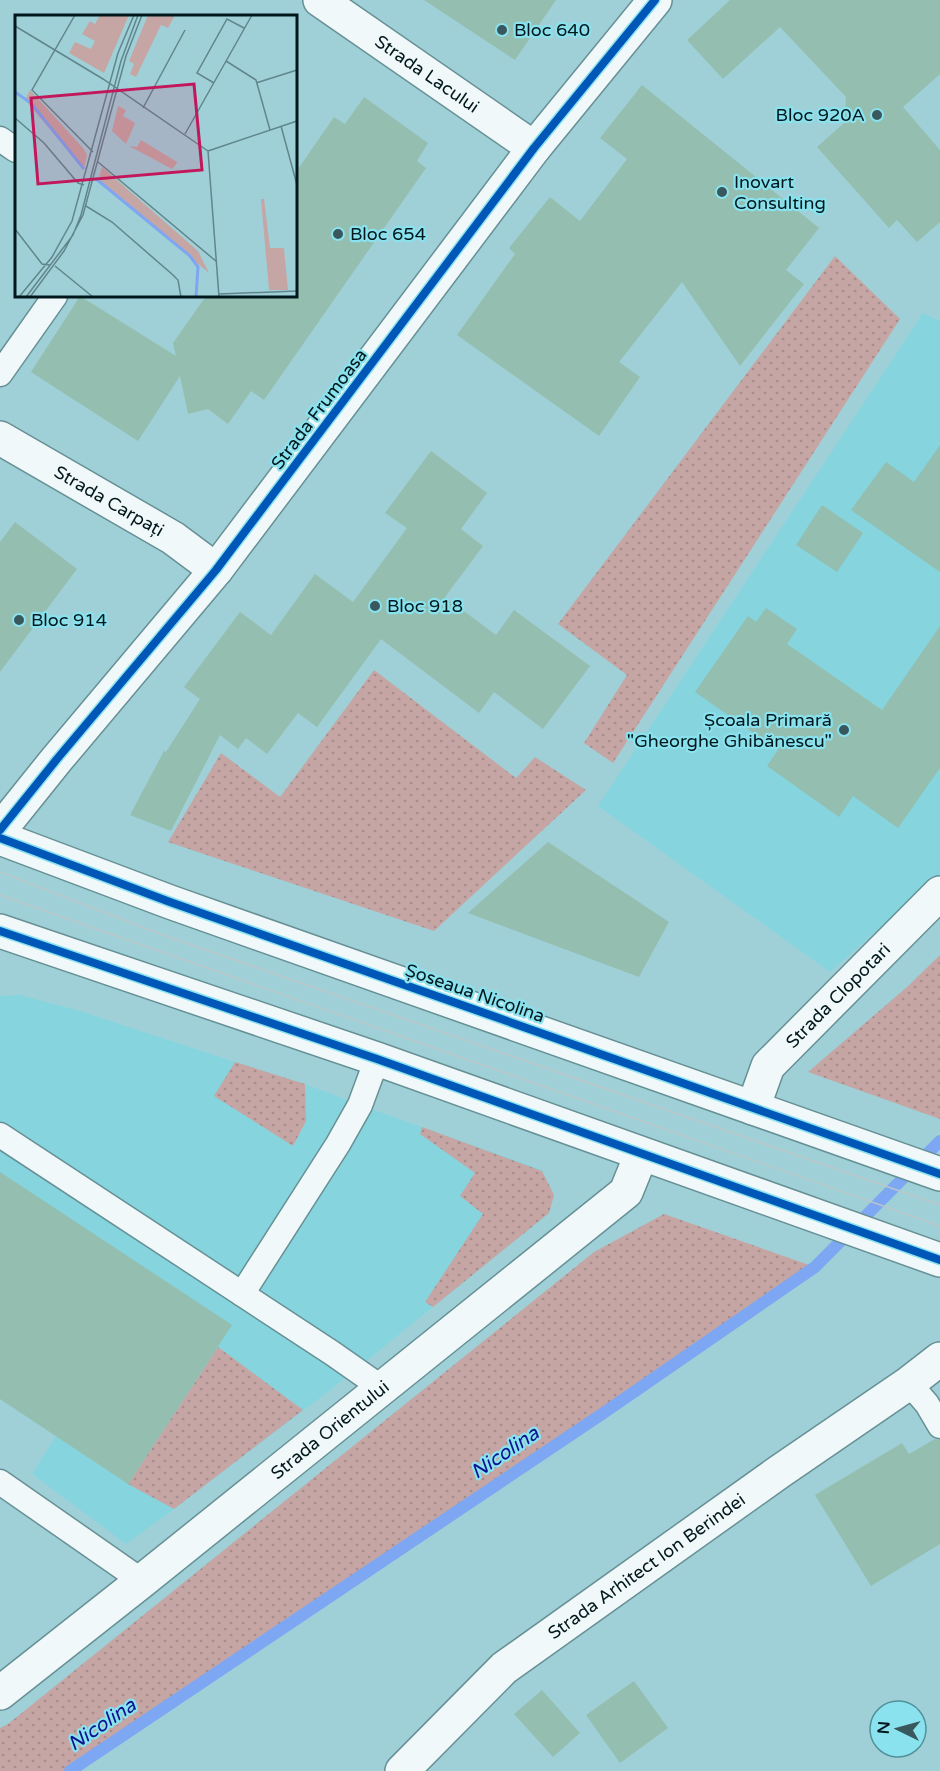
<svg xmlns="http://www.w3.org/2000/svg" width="940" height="1771" font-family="'Varela Round',sans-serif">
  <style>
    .built { fill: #86d4de }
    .grass { fill: url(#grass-dots) }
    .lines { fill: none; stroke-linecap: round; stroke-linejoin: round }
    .stream { stroke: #7da7f2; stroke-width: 12 }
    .building { fill: #94beaf }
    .service-casing { stroke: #669095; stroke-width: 27 }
    .minor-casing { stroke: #669095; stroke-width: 36 }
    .secondary-casing { stroke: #669095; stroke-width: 36 }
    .service { stroke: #f1f8f9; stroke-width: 24 }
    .minor { stroke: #f1f8f9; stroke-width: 33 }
    .secondary { stroke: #f1f8f9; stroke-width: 33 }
    .tram { stroke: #b9c7c9; stroke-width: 1.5 }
    .cycleway-casing { stroke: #89e2ee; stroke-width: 11 }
    .cycleway { stroke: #0057b8; stroke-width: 8 }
    .poi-dot { fill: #38585d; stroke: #89e2ee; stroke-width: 2 }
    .labels { text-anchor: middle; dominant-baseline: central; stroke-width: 4.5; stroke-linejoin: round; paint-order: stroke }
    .poi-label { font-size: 18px; fill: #00181c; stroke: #89e2ee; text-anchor: start }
    .street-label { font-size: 18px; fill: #00181c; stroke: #89e2ee }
    .water-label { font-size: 20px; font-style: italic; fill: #0c138f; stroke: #89e2ee }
    .inset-river { fill: none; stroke: #7da7f2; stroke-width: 3 }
    .inset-road { fill: none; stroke: #60868c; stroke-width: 1.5 }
    .view { fill: #c2185b; fill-opacity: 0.15; stroke: #c2185b; stroke-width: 3 }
    .inset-edge { fill: none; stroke: #00181c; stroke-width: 3 }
  </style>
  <defs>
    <pattern id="grass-dots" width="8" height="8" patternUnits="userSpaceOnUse" patternTransform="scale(1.5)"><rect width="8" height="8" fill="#c5a6a4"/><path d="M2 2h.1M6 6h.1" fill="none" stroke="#a78e8d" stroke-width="1.8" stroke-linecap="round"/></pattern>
  </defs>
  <rect width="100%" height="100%" fill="#a0d0d7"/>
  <g class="built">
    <path d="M 923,313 L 940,321 L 940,874 L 830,972 L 598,806 Z"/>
    <path d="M 20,995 L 80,1011 L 235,1062 L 305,1084 L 360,1105 L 542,1170 L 554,1195 L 549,1213 L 329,1391 L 174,1509 L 126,1544 L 32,1474 L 56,1436 L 0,1399 L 0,996 Z"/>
  </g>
  <g class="grass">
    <path d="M 835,256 L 900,319 L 613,763 L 584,743 L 627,675 L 558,624 Z"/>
    <path d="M 374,670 L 516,778 L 535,757 L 586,790 L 434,931 L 168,842 L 221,753 L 280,797 Z"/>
    <path d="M 940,955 L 940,1119 L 808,1072 L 907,987 Z"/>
    <path d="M 235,1062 L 305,1084 L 306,1121 L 293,1146 L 214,1096 Z"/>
    <path d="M 422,1127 L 542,1171 L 554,1195 L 549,1213 L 433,1307 L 425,1302 L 483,1214 L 460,1196 L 475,1173 L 420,1134 Z"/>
    <path d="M 664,1214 L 815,1267 L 602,1414 L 70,1771 L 0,1771 L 0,1728 L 8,1724 L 594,1252 Z"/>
    <path d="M 218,1347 L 303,1410 L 174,1509 L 128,1484 Z"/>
  </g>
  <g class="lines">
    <path class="stream" d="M 70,1771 L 602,1414 L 815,1267 L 940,1141"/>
  </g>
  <g class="building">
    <path d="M 424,0 L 556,0 L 515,60 Z"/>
    <path d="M 730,0 L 940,0 L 940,74 L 903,107 L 940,150 L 940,222 L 917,242 L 897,220 L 889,228 L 817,147 L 844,123 L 846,97 L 780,27 L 723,79 L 687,40 Z"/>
    <path d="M 642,85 L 819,228 L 786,270 L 804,284 L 740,366 L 682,282 L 619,362 L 640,377 L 599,436 L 457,335 L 515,254 L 509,248 L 550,197 L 580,221 L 627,159 L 600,138 Z"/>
    <path d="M 364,97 L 428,143 L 417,161 L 426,168 L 264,400 L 251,391 L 228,424 L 208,409 L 188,414 L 180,376 L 138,441 L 31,372 L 80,296 L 176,356 L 173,343 L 206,296 L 296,296 L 296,172 L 334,117 L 345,124 Z"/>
    <path d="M 940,445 L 940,572 L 851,510 L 886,462 L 914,482 Z"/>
    <path d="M 431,451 L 487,493 L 461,529 L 483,546 L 445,597 L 496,635 L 514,610 L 590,666 L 543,729 L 494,692 L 479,713 L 381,639 L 317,727 L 298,713 L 267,754 L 246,738 L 238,749 L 220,735 L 171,831 L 130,815 L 164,751 L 166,752 L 200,699 L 184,687 L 240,612 L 271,635 L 315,574 L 353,602 L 407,528 L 385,513 Z"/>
    <path d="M 822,505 L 863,533 L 837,572 L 796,545 Z"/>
    <path d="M 15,522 L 77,569 L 0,672 L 0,542 Z"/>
    <path d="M 766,608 L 797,629 L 787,644 L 882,710 L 940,626 L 940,768 L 898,828 L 853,796 L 839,817 L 767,766 L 778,750 L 695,692 L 748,616 L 756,622 Z"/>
    <path d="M 548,842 L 669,922 L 639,977 L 468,913 Z"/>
    <path d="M 0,1172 L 232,1325 L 128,1484 L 0,1399 Z"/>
    <path d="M 935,1439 L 940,1440 L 940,1544 L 871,1586 L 815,1495 L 902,1443 L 909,1454 Z"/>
    <path d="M 634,1681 L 668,1728 L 620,1763 L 586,1715 Z"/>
    <path d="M 542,1690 L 580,1733 L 553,1757 L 514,1714 Z"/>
  </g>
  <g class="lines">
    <g class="service-casing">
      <g id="service">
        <path d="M 0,139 L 16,150"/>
        <path d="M 0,374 L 55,296"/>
        <path d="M 0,1135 L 332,1353 L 382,1388"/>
        <path d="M 242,1294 L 338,1144 L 360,1105 L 377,1059"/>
        <path d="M 909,1383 L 927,1404 L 940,1426"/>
        <path d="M 0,1482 L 142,1581"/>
      </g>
    </g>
    <g class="minor-casing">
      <g id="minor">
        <path id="s1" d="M 320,0 L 534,148"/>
        <path id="s2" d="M 0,438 L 173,538 L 216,570"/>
        <path d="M 0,830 L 57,759 L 216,570 L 534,148 L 655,0"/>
        <path id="s3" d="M 753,1108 L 768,1066 L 940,893"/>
        <path id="s4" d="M 0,1693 L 142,1581 L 626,1192 L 641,1155"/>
        <path id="s5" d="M 402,1771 L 504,1668 L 779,1472 L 909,1383 L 940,1359"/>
      </g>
    </g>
    <g class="secondary-casing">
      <g id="secondary">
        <path d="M 0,838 L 170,902 L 940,1174"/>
        <path d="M 0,931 L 377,1059 L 940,1260"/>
      </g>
    </g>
    <use href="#service" class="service"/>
    <use href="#minor" class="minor"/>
    <use href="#secondary" class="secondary"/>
    <g class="tram">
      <path d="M 0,872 L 160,934 L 940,1205"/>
      <path d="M 0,895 L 940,1226"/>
    </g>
    <g class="cycleway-casing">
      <g id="cycleway">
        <path d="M 0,830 L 57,759 L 216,570 L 534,148 L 655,0"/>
        <path d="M 0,838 L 170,902 L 940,1174"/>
        <path d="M 0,931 L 377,1059 L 940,1260"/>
      </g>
    </g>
    <use href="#cycleway" class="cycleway"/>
  </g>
  <g class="poi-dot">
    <circle cx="502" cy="30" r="6"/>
    <circle cx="877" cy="115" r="6"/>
    <circle cx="722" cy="192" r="6"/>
    <circle cx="338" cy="234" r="6"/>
    <circle cx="375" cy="606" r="6"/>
    <circle cx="19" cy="620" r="6"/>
    <circle cx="844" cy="730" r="6"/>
  </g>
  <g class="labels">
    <g class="poi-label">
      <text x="514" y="30">Bloc 640</text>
      <text x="865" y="115" text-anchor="end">Bloc 920A</text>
      <text x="734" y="182">Inovart<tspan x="734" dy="21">Consulting</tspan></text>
      <text x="350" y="234">Bloc 654</text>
      <text x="387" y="606">Bloc 918</text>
      <text x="31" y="620">Bloc 914</text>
      <text x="832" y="720" text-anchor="end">Școala Primară<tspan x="832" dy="21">"Gheorghe Ghibănescu"</tspan></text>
    </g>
    <g class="street-label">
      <text stroke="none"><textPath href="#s1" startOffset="130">Strada Lacului</textPath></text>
      <text transform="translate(319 409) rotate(-53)">Strada Frumoasa</text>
      <text stroke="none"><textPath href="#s2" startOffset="126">Strada Carpați</textPath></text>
      <text transform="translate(475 993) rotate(19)">Șoseaua Nicolina</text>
      <text stroke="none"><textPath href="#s3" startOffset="144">Strada Clopotari</textPath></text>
      <text stroke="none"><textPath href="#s4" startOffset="422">Strada Orientului</textPath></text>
      <text stroke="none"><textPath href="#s5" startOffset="320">Strada Arhitect Ion Berindei</textPath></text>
    </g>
    <g class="water-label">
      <text transform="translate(505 1453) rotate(-34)">Nicolina</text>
      <text transform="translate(102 1725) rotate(-34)">Nicolina</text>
    </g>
  </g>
  <g transform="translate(15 15)">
    <rect width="282" height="282" fill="#a0d0d7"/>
    <path d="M 15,75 L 68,133 L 72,140 L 69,154 L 10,85 ZM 103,91 L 111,95 L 108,101 L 120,108 L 111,129 L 97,116 ZM 126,125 L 162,147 L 162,148 L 157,154 L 114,131 L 122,132 ZM 87,152 L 183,236 L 194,258 L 83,166 Z" fill="#c5a6a4"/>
    <path d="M 85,0 L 114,0 L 89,58 L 54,38 L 60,27 L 76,34 L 80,26 L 67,19 L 75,6 L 80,9 ZM 133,0 L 160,0 L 153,13 L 146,10 L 121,62 L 115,59 L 119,49 L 114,46 ZM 246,184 L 249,184 L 255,233 L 269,233 L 273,275 L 254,275 Z" fill="#c5a6a4"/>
    <path class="inset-river" d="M 0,77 L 16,88 L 69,154M 80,163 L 175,241 L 183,252 L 181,282"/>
    <path class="inset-road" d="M 60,0 L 17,75 L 78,137M 0,11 L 88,64 L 193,136M 211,46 L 241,65 L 255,115M 199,68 L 182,58 L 212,4 L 229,13M 241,68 L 282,55M 128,93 L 170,15M 0,103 L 29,128 L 63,168 L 69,170M 266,111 L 282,170M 170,119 L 237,0M 193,136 L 204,282M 193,136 L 282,106M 83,147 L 202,247M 71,191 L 97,207 L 158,260 L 163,265 L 166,282M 0,214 L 27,249 L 35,250M 40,251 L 78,282M 204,279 L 282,276M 4,282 L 37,242 L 57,206 L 103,38 L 119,0M 11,282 L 58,220 L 66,200 L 106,46 L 123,0M 15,282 L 49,236 L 68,200 L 111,41 L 127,0"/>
    <path class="view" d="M 179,69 L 187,155 L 23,169 L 16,83 Z"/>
    <rect width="282" height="282" class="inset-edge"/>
  </g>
  <g transform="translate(898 1729) rotate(275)"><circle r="28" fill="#89e2ee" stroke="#52919a" stroke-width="1.5"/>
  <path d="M0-4.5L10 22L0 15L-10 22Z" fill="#38585d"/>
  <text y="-9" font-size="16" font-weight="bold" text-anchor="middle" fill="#00181c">N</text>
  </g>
</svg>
